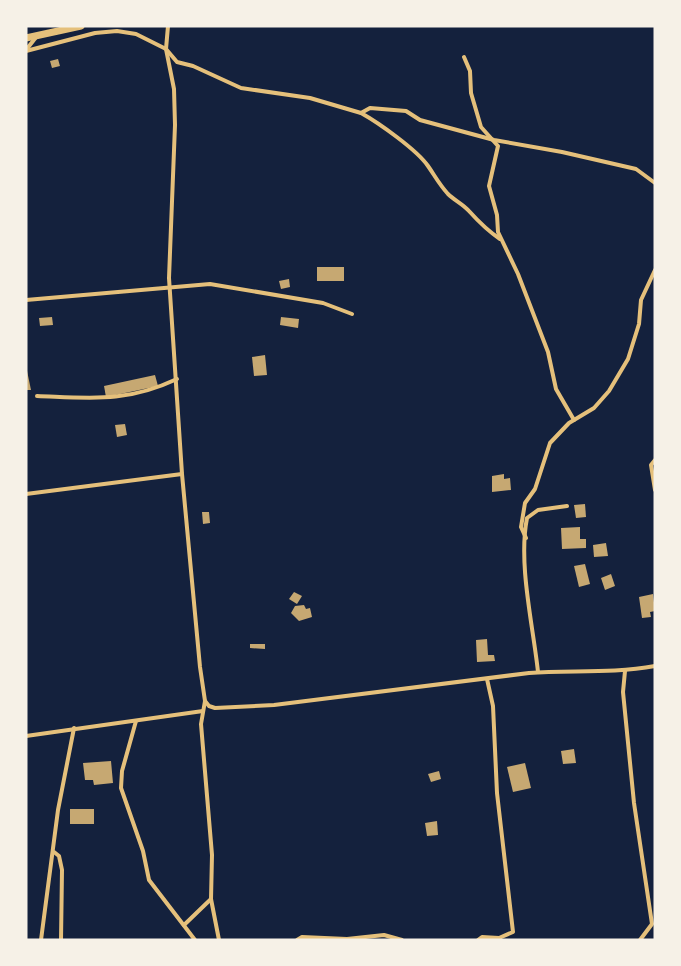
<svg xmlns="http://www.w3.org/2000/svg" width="681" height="966" font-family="Mulish,sans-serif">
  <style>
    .building { fill: #c6a872 }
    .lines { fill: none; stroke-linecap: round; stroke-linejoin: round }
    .minor { stroke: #e5c07b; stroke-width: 4 }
    .trunk { stroke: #e5c07b; stroke-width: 7 }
  </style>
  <rect width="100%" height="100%" fill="#14213d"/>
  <g class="building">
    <path d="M 58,59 L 60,66 L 52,68 L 50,61 Z"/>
    <rect x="317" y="267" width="27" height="14"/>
    <path d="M 289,279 L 290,287 L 281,289 L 279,281 Z"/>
    <path d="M 52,317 L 53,325 L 40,326 L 39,318 Z"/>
    <path d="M 281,317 L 299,319 L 298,328 L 280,325 Z"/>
    <path d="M 265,355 L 267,375 L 254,376 L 252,357 Z"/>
    <path d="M 26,366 L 31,390 L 26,390 Z"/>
    <path d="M 155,375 L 158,386 L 106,397 L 104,386 Z"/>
    <path d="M 125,424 L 127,435 L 117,437 L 115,425 Z"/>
    <path d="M 504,474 L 504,479 L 510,478 L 511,490 L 492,492 L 492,476 Z"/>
    <path d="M 585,504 L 586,517 L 576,518 L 574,505 Z"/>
    <path d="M 202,512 L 209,512 L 210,523 L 203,524 Z"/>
    <path d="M 580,527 L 580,539 L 586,539 L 586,548 L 562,549 L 561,528 Z"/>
    <path d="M 606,543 L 608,556 L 594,557 L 593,545 Z"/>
    <path d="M 585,564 L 590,584 L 579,587 L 574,566 Z"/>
    <path d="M 611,574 L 615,586 L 605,590 L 601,578 Z"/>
    <path d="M 294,592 L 302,596 L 297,604 L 289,599 Z"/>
    <path d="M 653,594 L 655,611 L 650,612 L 651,617 L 642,618 L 639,597 Z"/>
    <path d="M 304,605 L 306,609 L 310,608 L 312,617 L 299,621 L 291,613 L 295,606 Z"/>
    <path d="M 487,639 L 488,655 L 494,655 L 495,661 L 477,662 L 476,640 Z"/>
    <path d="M 250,644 L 265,644 L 265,649 L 250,648 Z"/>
    <path d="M 574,749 L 576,763 L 563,764 L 561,751 Z"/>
    <path d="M 111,761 L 113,783 L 94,785 L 93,780 L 85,780 L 83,763 Z"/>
    <path d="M 525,763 L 531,788 L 513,792 L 507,767 Z"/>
    <path d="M 439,771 L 441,779 L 431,782 L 428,774 Z"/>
    <rect x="70" y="809" width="24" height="15"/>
    <path d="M 437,821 L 438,835 L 427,836 L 425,823 Z"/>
  </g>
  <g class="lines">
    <g class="minor">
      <path d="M 168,26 L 166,49 L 174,89 L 175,125 L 169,278 L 182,474 L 200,667 L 205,701 L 201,724 L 212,855 L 211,899 L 219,940"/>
      <path d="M 26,50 L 37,36"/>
      <path d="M 26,51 L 95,33 L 117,31 L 136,34 L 166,49 L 177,62 L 193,66 L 241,88 L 310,98 L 361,113 L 370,108 L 406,111 L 420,120 L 494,140 L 562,152 L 636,169 L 655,183"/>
      <path d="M 464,57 L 470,71 L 471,93 L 481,127 L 498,146 L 489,186 L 497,215 L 498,232 L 518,274 L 548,352 L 556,389 L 574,420"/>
      <path d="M 361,113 C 379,123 417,150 428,166 C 435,176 439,184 448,194 C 454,200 463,204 469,211 C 478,221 488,231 500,239"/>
      <path d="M 26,300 L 210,284 L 323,303 L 352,314"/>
      <path d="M 37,396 C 91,398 126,403 177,379"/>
      <path d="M 655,460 L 651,465 L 655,490"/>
      <path d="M 26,494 L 182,474"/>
      <path d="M 526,538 L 521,527 L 525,503 L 535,489 L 550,443 L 569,423 L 594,408 L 609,391 L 628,359 L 639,324 L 641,300 L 655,270"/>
      <path d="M 625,671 L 623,692 L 634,803 L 652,924 L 640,940"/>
      <path d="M 538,672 C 533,625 518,564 527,518 L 538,510 L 567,506"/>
      <path d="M 205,701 L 209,706 L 215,708 L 274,705 L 529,673 C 572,670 612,674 655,666"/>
      <path d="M 136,721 L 122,771 L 121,788 L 143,851 L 149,880 L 195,940"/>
      <path d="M 26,736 L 203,711"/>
      <path d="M 54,852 L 59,856 L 62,870 L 61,940"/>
      <path d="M 184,925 L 211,899"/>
      <path d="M 41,940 L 58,810 L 74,728"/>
      <path d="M 297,940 L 302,937 L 347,939 L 384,935 L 402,940"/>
      <path d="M 478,940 L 482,937 L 499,938 L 513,932 L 497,793 L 493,706 L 487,679"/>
    </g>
    <path class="trunk" d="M 26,38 L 81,26"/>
  </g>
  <rect width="681" height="966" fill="none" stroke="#f6f1e7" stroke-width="55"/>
</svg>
